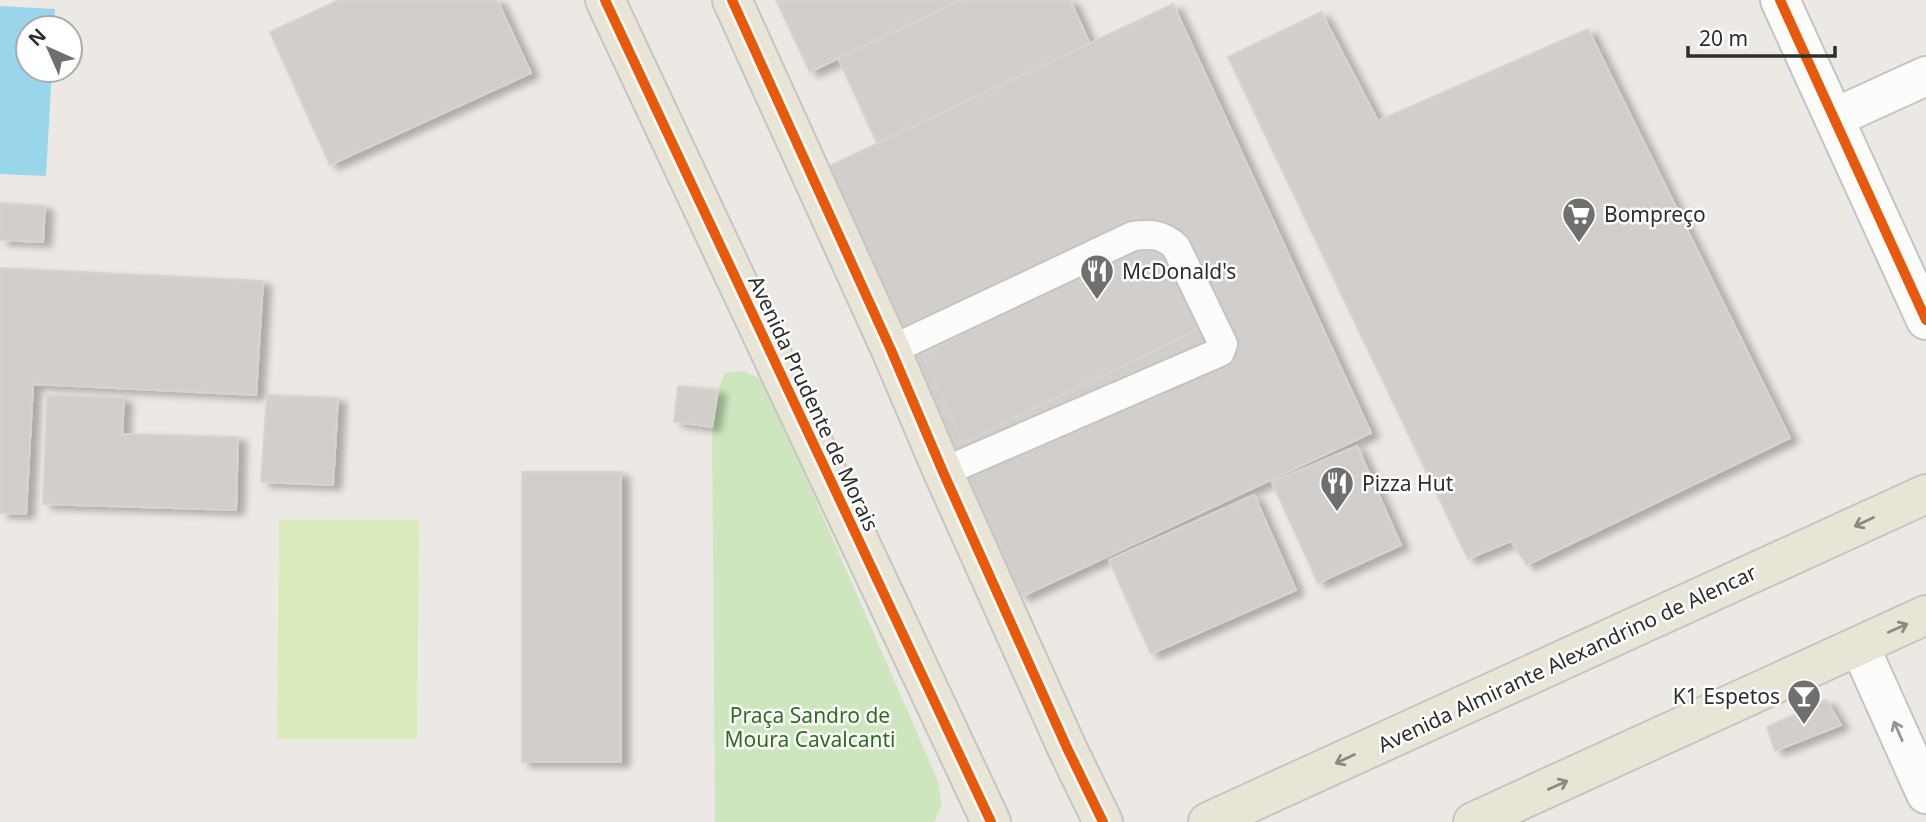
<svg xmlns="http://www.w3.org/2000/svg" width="1926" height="822" font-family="'Noto Sans',sans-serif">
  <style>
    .green { fill: #cee6be }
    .pitch { fill: #d9eabb }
    .water { fill: #99d6ec }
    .building { fill: #d1cecb; stroke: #d7d4d0; stroke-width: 2; filter: url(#shadow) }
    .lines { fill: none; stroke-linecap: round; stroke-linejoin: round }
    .lane-casing { stroke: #c5c4c5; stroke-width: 32 }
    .street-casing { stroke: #c5c4c5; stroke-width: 42 }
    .primary-casing { stroke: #c6c5c4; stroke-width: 42 }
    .lane { stroke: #fcfcfb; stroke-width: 28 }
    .street { stroke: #fcfcfb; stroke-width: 38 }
    .primary { stroke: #e8e4d6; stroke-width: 38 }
    .cycleway-casing { stroke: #fff; stroke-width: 15 }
    .cycleway { stroke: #e8590c; stroke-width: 10 }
    .oneway { stroke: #8b8982 }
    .oneway2 { stroke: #959594 }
    .labels { text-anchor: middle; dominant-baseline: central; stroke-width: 5; stroke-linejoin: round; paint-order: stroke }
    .poi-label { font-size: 21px; fill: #2e2e2e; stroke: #fff; text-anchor: start }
    .street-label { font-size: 21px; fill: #2e2e2e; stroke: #fff }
    .park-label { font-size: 21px; fill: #2c6e1b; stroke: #fff }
  </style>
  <defs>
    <filter id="shadow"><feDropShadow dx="8" dy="4.5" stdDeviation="3.5" flood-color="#0004"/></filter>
  </defs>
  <rect width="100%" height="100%" fill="#ece8e4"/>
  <path class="green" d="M 744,371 L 764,381 L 938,781 L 942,805 L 934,822 L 715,822 L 712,427 L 718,390 L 725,373 Z"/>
  <path class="pitch" d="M 279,520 L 419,520 L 417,739 L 277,739 Z"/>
  <path class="water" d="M 0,6 L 55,9 L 54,28 L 28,28 L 28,70 L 52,70 L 46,176 L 0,174 Z"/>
  <g class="building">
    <path d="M 339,0 L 497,0 L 531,73 L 330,165 L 270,32 Z"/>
    <path d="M 776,0 L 961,0 L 810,72 Z"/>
    <path d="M 963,0 L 1070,0 L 1090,44 L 877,143 L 838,58 Z"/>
    <path d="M 1173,4 L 1371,433 L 1021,597 L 823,169 Z"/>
    <path d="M 1321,12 L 1378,121 L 1588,29 L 1790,438 L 1527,565 L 1511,541 L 1468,559 L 1228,57 Z"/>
    <path d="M 0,203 L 45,206 L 43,242 L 0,240 Z"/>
    <path d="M 1136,247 L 1170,258 L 1201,328 L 963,443 L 923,355 L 974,327 L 970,320 Z"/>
    <path d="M 0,268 L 263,281 L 256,395 L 33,384 L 26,514 L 0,513 Z"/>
    <path d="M 678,386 L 718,390 L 712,427 L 674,422 Z"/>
    <path d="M 47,395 L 124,398 L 122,434 L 238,437 L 236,510 L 43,504 Z"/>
    <path d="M 267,395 L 338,398 L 333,485 L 261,482 Z"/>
    <path d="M 1357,446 L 1401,545 L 1318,583 L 1272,482 Z"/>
    <rect x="522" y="472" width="99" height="290"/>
    <path d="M 1254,495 L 1296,590 L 1151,654 L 1109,560 Z"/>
    <path d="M 1826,700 L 1841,725 L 1775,751 L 1767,727 Z"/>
  </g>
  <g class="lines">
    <g class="lane-casing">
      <path id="lane" d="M 891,350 L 1133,236 C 1151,234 1163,234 1176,247 L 1223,344 L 1220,352 L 943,472"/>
    </g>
    <g class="street-casing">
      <g id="street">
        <path d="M 1780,0 L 1926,320"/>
        <path d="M 1834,118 L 1926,76"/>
        <path d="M 1860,647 L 1926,794"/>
      </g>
    </g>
    <g class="primary-casing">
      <g id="primary">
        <path d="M 605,0 L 991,822"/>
        <path d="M 732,0 L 891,350 L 943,472 L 1067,748 L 1103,822"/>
        <path d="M 1208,822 L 1926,494"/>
        <path d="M 1473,822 L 1926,615"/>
      </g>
    </g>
    <use href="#lane" class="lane"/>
    <use href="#street" class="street"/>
    <use href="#primary" class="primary"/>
    <g class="cycleway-casing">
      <g id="cycleway">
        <path d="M 605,0 L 991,822"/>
        <path d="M 732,0 L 891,350 L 943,472 L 1067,748 L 1103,822"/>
        <path d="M 1780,0 L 1926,320"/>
      </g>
    </g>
    <use href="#cycleway" class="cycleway"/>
  </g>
  <defs><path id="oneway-shaft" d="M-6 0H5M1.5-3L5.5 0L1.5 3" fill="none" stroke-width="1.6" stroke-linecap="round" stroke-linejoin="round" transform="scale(1.75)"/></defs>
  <g class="oneway">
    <use href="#oneway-shaft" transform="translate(1864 522) rotate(155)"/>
    <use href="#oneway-shaft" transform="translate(1898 628) rotate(-24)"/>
    <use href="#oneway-shaft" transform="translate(1345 759) rotate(155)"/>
    <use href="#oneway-shaft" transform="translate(1558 785) rotate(-24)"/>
  </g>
  <use class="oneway2" href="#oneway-shaft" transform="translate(1898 731) rotate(-114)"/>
  <defs>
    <g id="supermarket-pin" transform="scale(1.75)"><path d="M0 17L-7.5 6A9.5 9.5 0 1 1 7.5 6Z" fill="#706f6e" stroke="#fff"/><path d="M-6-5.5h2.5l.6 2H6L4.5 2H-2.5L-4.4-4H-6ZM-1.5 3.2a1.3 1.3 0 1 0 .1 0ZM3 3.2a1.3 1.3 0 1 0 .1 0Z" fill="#fff"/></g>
    <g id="restaurant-pin" transform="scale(1.75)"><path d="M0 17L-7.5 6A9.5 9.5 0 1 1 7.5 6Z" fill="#706f6e" stroke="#fff"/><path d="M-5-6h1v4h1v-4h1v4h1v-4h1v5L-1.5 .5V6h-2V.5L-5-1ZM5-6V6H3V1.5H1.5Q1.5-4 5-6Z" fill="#fff"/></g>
    <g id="bar-pin" transform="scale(1.75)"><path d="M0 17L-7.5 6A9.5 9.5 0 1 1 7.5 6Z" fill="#706f6e" stroke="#fff"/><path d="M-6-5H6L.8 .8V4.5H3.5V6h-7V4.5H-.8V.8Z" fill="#fff"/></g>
  </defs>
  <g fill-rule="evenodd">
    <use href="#supermarket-pin" x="1579" y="214"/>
    <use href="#restaurant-pin" x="1097" y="271"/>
    <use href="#restaurant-pin" x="1337" y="483"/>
    <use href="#bar-pin" x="1804" y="696"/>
  </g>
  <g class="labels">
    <g class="poi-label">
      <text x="1604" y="214">Bompreço</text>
      <text x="1122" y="271">McDonald's</text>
      <text x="1362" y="483">Pizza Hut</text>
      <text x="1780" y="696" text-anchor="end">K1 Espetos</text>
    </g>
    <g class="street-label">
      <text transform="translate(814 403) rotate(65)">Avenida Prudente de Morais</text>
      <text transform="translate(1567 658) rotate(-25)">Avenida Almirante Alexandrino de Alencar</text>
    </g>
    <g class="park-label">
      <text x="810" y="715">Praça Sandro de<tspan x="810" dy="24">Moura Cavalcanti</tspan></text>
    </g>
  </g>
  <g transform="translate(49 49) rotate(315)"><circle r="33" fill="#ffffff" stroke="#ababab" stroke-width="2"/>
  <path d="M0-5L12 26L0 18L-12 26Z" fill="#706f6e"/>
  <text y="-10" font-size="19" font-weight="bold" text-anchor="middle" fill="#2e2e2e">N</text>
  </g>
  <path d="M1688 46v10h147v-10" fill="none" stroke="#2e2e2e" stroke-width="3.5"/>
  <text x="1699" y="46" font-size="21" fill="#2e2e2e" stroke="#ffffff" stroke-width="5" paint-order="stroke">20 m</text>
</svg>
